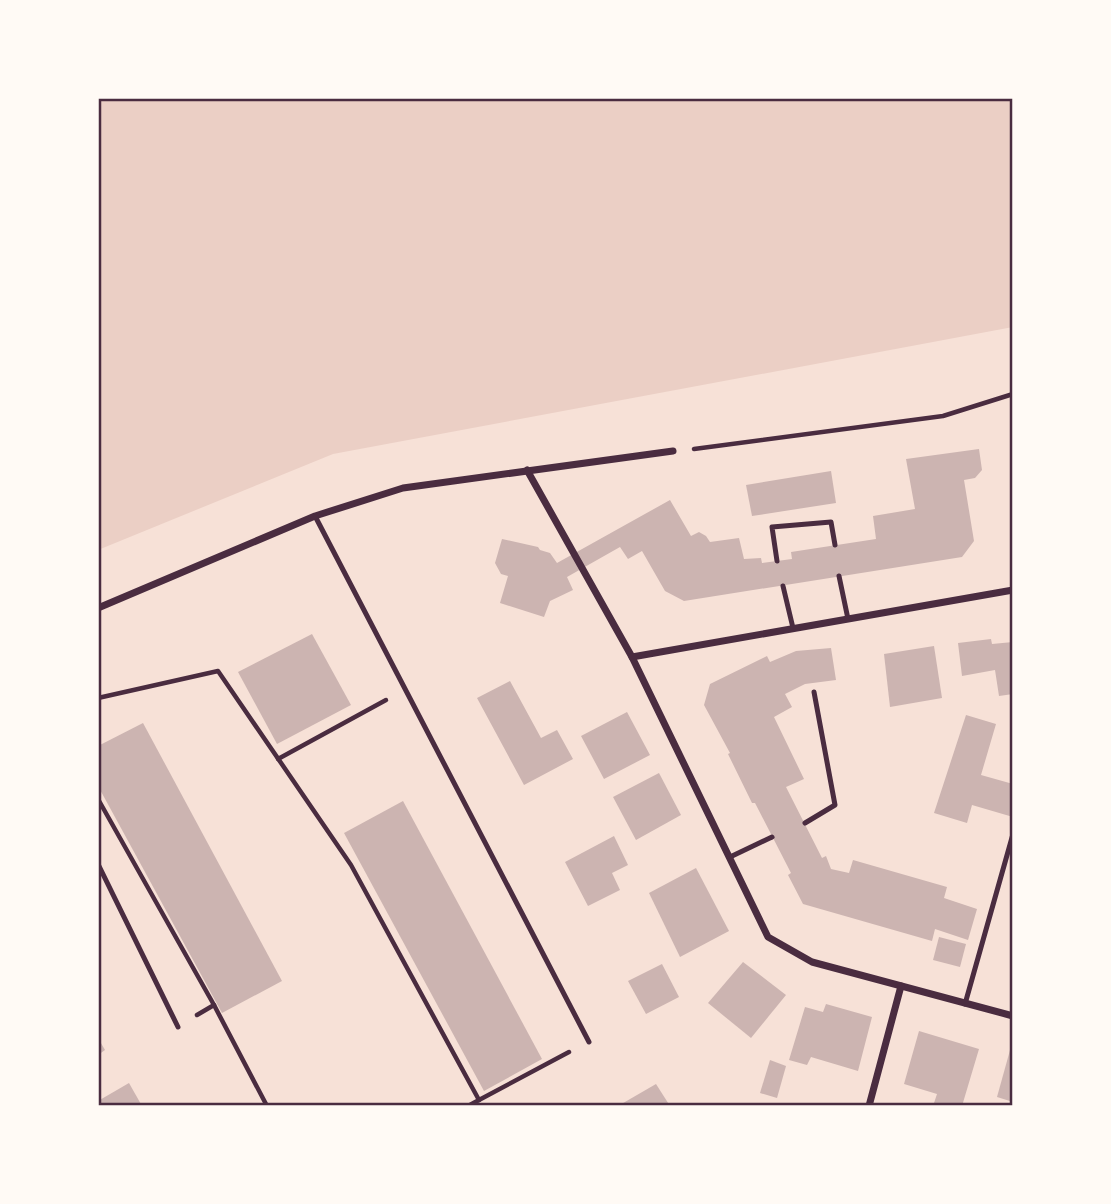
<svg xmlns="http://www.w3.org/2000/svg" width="1111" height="1204" font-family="Bitter,serif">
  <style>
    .green { fill: #ebcfc5 }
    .building { fill: #ccb4b1 }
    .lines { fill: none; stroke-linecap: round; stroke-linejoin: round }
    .path { stroke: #4a2c40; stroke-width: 4.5 }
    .service { stroke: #4a2c40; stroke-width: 5 }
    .minor { stroke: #4a2c40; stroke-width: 7 }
    .neatline { fill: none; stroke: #4a2c40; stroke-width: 2.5 }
  </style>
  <rect width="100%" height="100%" fill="#f7e1d7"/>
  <path class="green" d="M 98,98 L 1013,98 L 1013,327 L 333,454 L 98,550 Z"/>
  <g class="building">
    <path d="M 979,449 L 982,470 L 975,478 L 964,480 L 974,541 L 962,557 L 684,601 L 665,591 L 642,551 L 628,559 L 620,547 L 567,577 L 573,590 L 550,601 L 544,617 L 500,603 L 508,576 L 501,574 L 495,563 L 502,539 L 538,547 L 540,550 L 550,553 L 557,563 L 670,500 L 691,536 L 699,532 L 706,536 L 710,542 L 739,538 L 744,559 L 761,558 L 762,563 L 792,559 L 791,552 L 876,539 L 873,516 L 915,509 L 906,459 Z"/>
    <path d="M 831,471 L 836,503 L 752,516 L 746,485 Z"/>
    <path d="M 312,634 L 351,705 L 277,744 L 238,672 Z"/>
    <path d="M 991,639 L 992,644 L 1013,642 L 1013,694 L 999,696 L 995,670 L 962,676 L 958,643 Z"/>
    <path d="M 934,646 L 942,698 L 890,707 L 884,654 Z"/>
    <path d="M 831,648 L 836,680 L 805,684 L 785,694 L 792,707 L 774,717 L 804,779 L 786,787 L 822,858 L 826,856 L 831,869 L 849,873 L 853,860 L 947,887 L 944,898 L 977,909 L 968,940 L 935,929 L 932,941 L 803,904 L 788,875 L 791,873 L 755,803 L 752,803 L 728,754 L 730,753 L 704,705 L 710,684 L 767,656 L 770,662 L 796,651 Z"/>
    <path d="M 510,681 L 541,738 L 557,730 L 573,759 L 524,785 L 477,698 Z"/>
    <path d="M 627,712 L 650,755 L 604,779 L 581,736 Z"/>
    <path d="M 966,715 L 996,724 L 981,775 L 1013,784 L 1013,817 L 972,805 L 967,823 L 934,813 Z"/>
    <path d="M 143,723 L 282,981 L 222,1013 L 98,786 L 98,746 Z"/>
    <path d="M 659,773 L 681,815 L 636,840 L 613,797 Z"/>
    <path d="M 403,801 L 542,1059 L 484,1091 L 344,833 Z"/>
    <path d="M 614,836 L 628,865 L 612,873 L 620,890 L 588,906 L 565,862 Z"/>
    <path d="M 696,868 L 729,931 L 680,957 L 649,893 Z"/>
    <path d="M 939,937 L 966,944 L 960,967 L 933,960 Z"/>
    <path d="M 743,962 L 786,995 L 751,1038 L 708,1003 Z"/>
    <path d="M 662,964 L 679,997 L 646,1014 L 628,981 Z"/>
    <path d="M 826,1004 L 872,1017 L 858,1071 L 811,1057 L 807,1065 L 789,1060 L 805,1007 L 823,1012 Z"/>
    <path d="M 919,1031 L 979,1049 L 962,1106 L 933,1106 L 937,1094 L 904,1084 Z"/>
    <path d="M 98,1038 L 105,1050 L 98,1055 Z"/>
    <path d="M 1012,1043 L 1013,1044 L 1013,1102 L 997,1097 Z"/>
    <path d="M 770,1060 L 786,1066 L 777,1098 L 760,1093 Z"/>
    <path d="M 129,1083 L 142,1106 L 98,1106 L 98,1101 Z"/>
    <path d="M 656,1084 L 670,1106 L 618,1106 Z"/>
  </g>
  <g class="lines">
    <g class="path">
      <path d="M 694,449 L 943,416 L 1013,394"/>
      <path d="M 98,698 L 218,671 L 351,865 L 479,1100 L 569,1052"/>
      <path d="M 278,759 L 386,700"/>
      <path d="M 98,799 L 214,1005 L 267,1106"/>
      <path d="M 197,1015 L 214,1005"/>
      <path d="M 468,1106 L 479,1100"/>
    </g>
    <g class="service">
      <path d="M 315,516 L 589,1042"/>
      <path d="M 777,561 L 772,527 L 831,522 L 835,545"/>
      <path d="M 839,576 L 848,619"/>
      <path d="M 783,586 L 793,628"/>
      <path d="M 805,823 L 835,805 L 814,692"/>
      <path d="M 730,857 L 772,837"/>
      <path d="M 98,864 L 178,1027"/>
      <path d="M 965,1004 L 1013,834"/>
    </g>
    <g class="minor">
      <path d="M 527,470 L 632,657 L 768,937 L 812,962 L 1013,1016"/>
      <path d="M 98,608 L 315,516 L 403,488 L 673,451"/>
      <path d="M 632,657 L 1013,590"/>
      <path d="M 869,1106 L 901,986"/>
    </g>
  </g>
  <rect width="1111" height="1204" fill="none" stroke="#fffaf5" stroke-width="200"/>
  <rect x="100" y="100" width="911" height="1004" class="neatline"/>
</svg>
